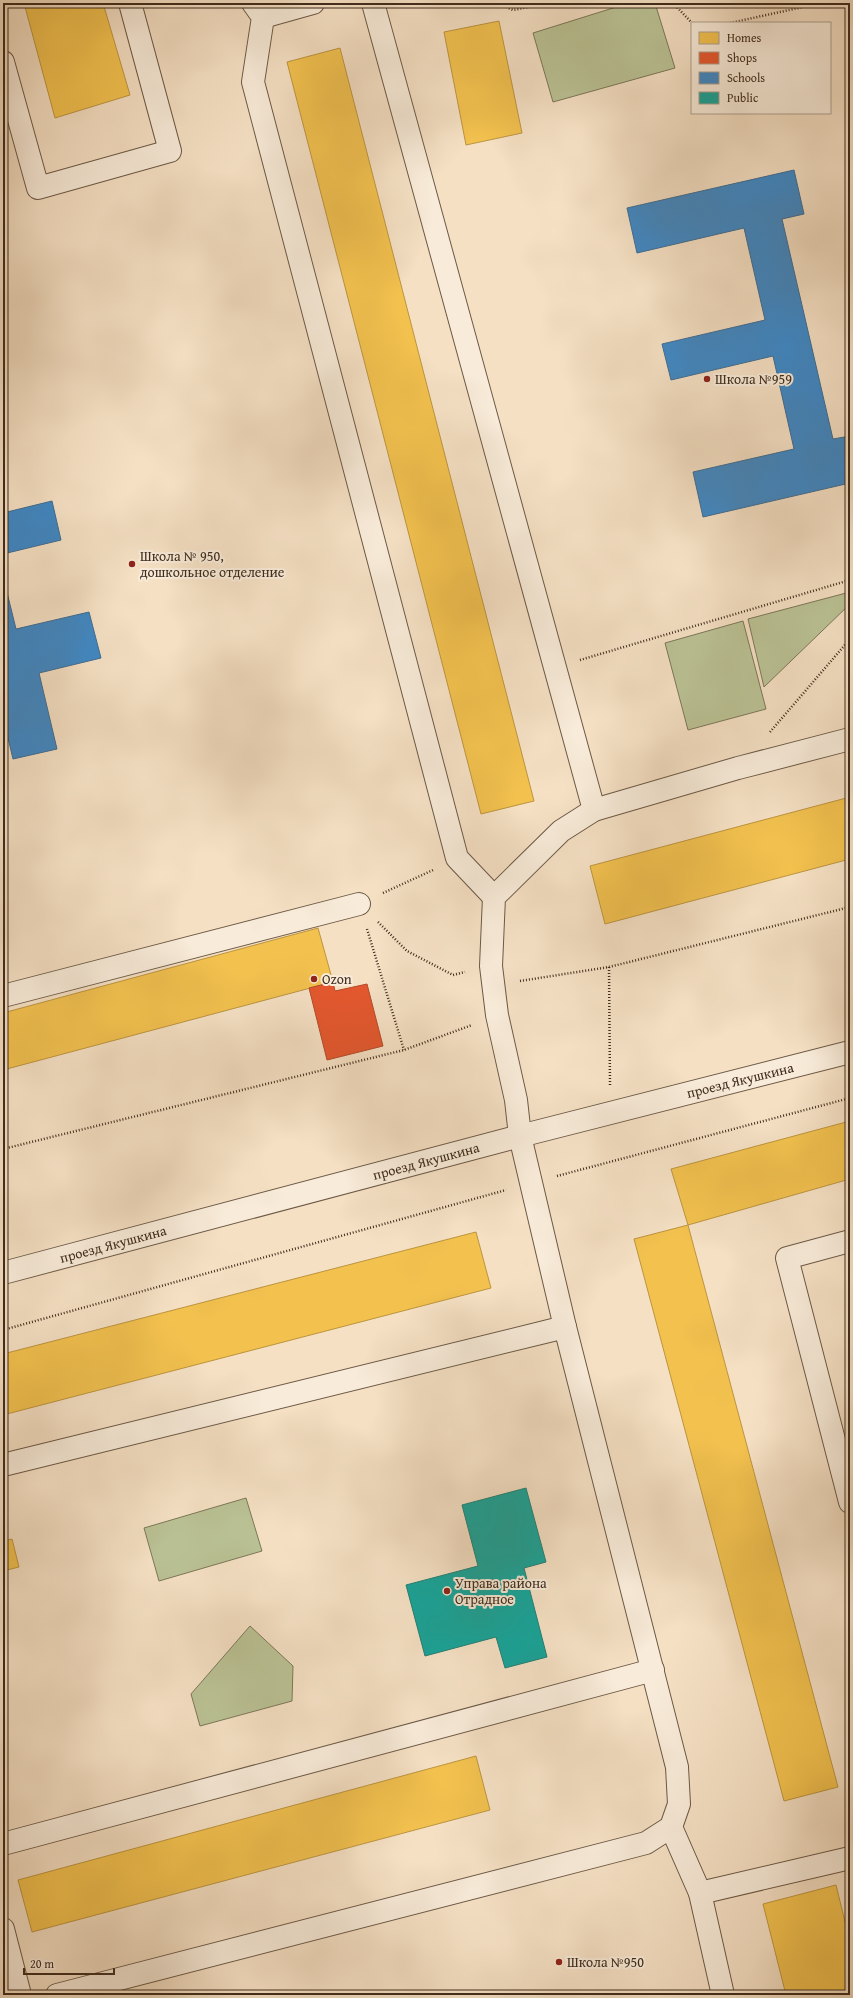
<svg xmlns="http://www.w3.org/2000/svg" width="853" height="1998" font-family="'Gentium Book Plus',serif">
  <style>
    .green { fill: #bac295; stroke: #7c7758 }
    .homes { fill: #f2c14e; stroke: #bc943f }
    .shops { fill: #e4572e; stroke: #b24a29 }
    .schools { fill: #3f88c5; stroke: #3f6c92 }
    .public { fill: #17a398; stroke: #237f73 }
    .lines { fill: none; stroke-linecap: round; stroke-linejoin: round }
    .minor-casing { stroke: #6c5946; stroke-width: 24 }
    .path { stroke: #3f2c1c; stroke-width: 2.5; stroke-dasharray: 1 2; stroke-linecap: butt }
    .minor { stroke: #f8ebd9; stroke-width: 22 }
    .poi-dot { fill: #8f2418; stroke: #f8ebd9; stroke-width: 1.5 }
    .labels { text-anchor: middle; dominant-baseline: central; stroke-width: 4; stroke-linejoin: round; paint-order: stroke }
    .poi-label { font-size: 14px; fill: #3f2c1c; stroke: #f8ebd9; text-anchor: start }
    .street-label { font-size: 14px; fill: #3f2c1c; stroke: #f8ebd9 }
  </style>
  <rect width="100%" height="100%" fill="#f5e0c4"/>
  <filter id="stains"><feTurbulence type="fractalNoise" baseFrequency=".005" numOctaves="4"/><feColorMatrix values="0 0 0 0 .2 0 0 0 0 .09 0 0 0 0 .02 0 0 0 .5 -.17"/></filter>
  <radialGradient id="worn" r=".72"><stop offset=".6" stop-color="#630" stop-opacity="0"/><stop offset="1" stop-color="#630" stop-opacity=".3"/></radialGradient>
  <g class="green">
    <path d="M 629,3 L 655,3 L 675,68 L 553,102 L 533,33 Z"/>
    <path d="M 850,592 L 850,604 L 764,687 L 748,619 Z"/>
    <path d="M 743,621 L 766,709 L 688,730 L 665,643 Z"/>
    <path d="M 246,1498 L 262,1551 L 159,1581 L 144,1528 Z"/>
    <path d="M 250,1626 L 293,1666 L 292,1701 L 200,1726 L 191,1694 Z"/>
  </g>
  <g class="homes">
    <path d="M 24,3 L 103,3 L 130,95 L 55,118 Z"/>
    <path d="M 499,21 L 522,133 L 466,145 L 444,32 Z"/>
    <path d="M 340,48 L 534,801 L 481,814 L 287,62 Z"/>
    <path d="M 850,797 L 850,859 L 605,924 L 590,866 Z"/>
    <path d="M 318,928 L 333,982 L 3,1070 L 3,1013 Z"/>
    <path d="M 850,1121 L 850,1179 L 688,1225 L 671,1169 Z"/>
    <path d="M 688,1225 L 838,1787 L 784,1801 L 634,1239 Z"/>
    <path d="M 476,1232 L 491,1288 L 3,1415 L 3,1354 Z"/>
    <path d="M 12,1539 L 19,1567 L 3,1571 L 3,1541 Z"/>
    <path d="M 476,1756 L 490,1810 L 32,1932 L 18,1880 Z"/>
    <path d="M 836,1885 L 850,1942 L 850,1995 L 786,1995 L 763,1904 Z"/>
  </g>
  <path class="shops" d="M 333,982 L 335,991 L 367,984 L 383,1046 L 327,1060 L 309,988 Z"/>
  <g class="schools">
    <path d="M 794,170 L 804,214 L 782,219 L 833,439 L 850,436 L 850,483 L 703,517 L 693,472 L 794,449 L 773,356 L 671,380 L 662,344 L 765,320 L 744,228 L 637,253 L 627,208 Z"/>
    <path d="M 52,501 L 61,540 L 3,554 L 3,513 Z"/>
    <path d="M 3,576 L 16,629 L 89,612 L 101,658 L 39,673 L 57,749 L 13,759 L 3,717 Z"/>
  </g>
  <path class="public" d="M 526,1488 L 546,1562 L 524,1568 L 547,1657 L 505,1668 L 496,1637 L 425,1656 L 406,1585 L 478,1566 L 462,1505 Z"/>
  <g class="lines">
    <g class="minor-casing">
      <g id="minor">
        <path d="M 253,3 L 263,17 L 253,82 L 457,858 L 494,897"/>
        <path d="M 263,17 L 313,3"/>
        <path d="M 3,62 L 38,188 L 170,151 L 130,3"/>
        <path d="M 594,810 L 738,768 L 850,739"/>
        <path d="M 3,996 L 359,904"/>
        <path d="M 850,1241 L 787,1258 L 850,1502"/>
        <path d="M 3,1273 L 520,1136 L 850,1052"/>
        <path d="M 3,1465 L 565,1327"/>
        <path d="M 671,1827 L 700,1893 L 723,1995"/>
        <path d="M 3,1844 L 653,1670"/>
        <path d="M 700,1893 L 850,1858"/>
        <path d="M 3,1929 L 20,1995"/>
        <path d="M 57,1995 L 646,1843 L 671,1827 L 679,1804 L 677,1767 L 565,1327 L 520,1136 L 516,1100 L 497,1015 L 491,966 L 494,897 L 561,831 L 594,810 L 373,3"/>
      </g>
    </g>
    <g class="path">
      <path d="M 498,3 L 513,10 L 550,3"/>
      <path d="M 673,3 L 692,23"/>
      <path d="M 730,23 L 821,3"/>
      <path d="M 580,660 L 850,580"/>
      <path d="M 770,732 L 850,639"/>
      <path d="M 383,893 L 433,870"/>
      <path d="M 378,922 L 407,951 L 453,975 L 465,972"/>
      <path d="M 367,929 L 404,1050"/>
      <path d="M 609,967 L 610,1086"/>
      <path d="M 520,981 L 609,967 L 850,907"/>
      <path d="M 3,1149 L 404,1050 L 472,1025"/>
      <path d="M 557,1176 L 850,1098"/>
      <path d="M 3,1330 L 506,1190"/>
    </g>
    <use href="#minor" class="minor"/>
  </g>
  <g class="poi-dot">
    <circle cx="707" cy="379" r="4"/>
    <circle cx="132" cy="564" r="4"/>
    <circle cx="314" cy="979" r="4"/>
    <circle cx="447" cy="1591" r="4"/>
    <circle cx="559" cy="1962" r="4"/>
  </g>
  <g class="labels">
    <g class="poi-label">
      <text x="715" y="379">Школа №959</text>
      <text x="140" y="556">Школа № 950,<tspan x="140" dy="16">дошкольное отделение</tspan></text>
      <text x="322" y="979">Ozon</text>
      <text x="455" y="1583">Управа района<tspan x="455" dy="16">Отрадное</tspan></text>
      <text x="567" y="1962">Школа №950</text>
    </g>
    <g class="street-label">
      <text transform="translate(740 1080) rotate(-14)">проезд Якушкина</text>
      <text transform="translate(426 1161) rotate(-15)">проезд Якушкина</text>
      <text transform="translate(113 1244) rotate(-15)">проезд Якушкина</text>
    </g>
  </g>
  <rect width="853" height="1998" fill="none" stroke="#f5e0c4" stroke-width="16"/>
  <rect x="4" y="4" width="845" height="1990" fill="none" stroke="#3f2c1c" stroke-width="2"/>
  <rect x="8" y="8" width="837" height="1982" fill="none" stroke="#3f2c1c"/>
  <rect x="691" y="22" width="140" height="92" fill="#f8ebd9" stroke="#ae9f8d"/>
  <rect x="699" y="32" width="20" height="12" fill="#f2c14e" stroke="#ae9f8d"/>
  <text x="727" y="42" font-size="12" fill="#3f2c1c">Homes</text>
  <rect x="699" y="52" width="20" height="12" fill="#e4572e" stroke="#ae9f8d"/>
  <text x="727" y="62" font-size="12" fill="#3f2c1c">Shops</text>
  <rect x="699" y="72" width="20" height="12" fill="#3f88c5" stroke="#ae9f8d"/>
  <text x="727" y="82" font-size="12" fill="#3f2c1c">Schools</text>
  <rect x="699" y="92" width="20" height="12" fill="#17a398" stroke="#ae9f8d"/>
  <text x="727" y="102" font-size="12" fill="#3f2c1c">Public</text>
  <path d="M24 1968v6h90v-6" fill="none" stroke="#3f2c1c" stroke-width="2"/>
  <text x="30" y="1968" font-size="12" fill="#3f2c1c" stroke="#f8ebd9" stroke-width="3" paint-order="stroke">20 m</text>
  <rect width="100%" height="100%" filter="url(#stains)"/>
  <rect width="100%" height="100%" fill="url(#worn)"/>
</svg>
